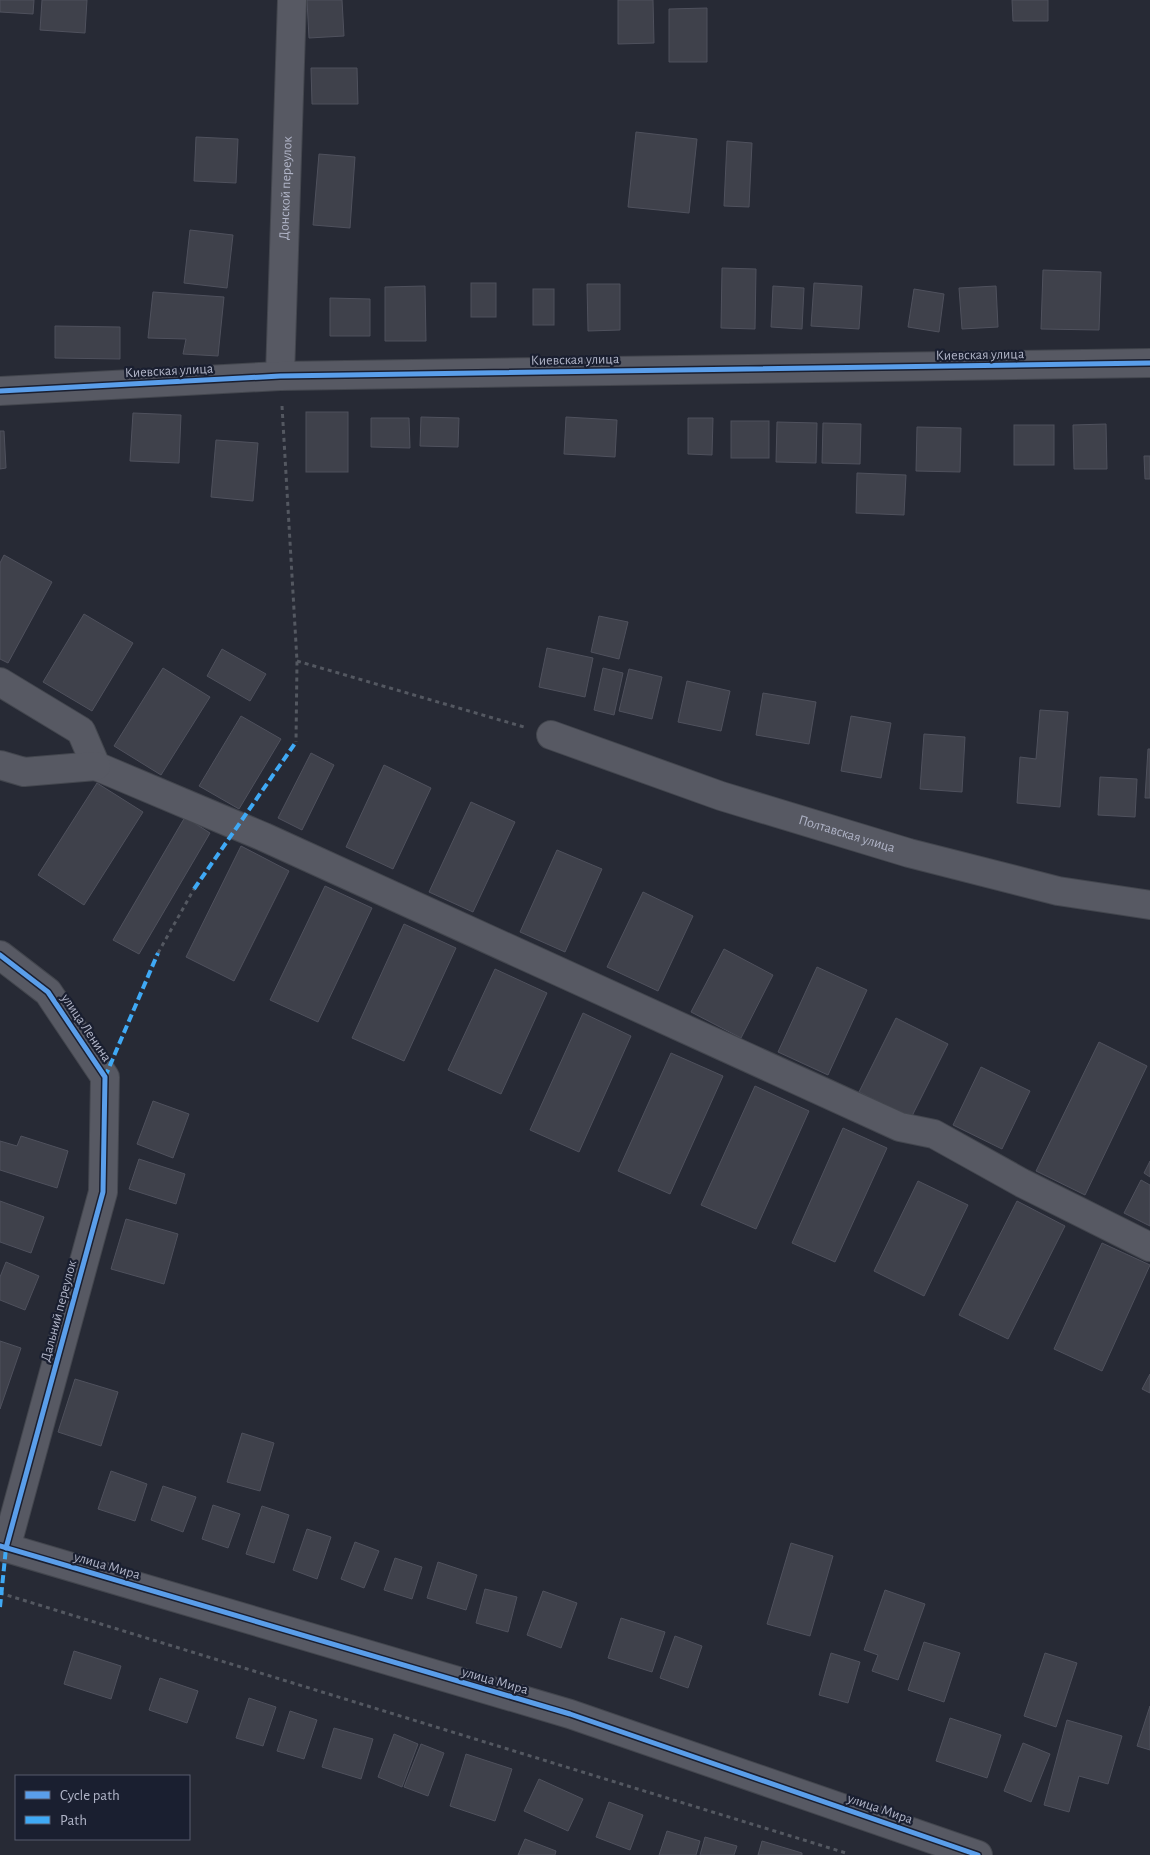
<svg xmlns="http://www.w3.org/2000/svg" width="1150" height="1855" font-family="'Alegreya Sans',sans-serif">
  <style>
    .building { fill: #3f414b; stroke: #4f515d }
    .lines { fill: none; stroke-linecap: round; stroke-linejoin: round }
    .minor-casing { stroke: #43464e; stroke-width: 30 }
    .path { stroke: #545861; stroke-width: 3; stroke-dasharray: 4 4; stroke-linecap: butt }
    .minor { stroke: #575963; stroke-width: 28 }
    .quiet { stroke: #3fa9f5; stroke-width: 4; stroke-dasharray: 8 4; stroke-linecap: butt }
    .cycleway-casing { stroke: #1a1f30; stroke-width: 8 }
    .cycleway { stroke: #5a9eea; stroke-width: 5 }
    .labels { text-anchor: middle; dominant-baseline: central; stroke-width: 4.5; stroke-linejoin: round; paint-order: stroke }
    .street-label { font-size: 14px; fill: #b0b4c7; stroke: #1a1f30 }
  </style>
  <rect width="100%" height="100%" fill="#272a35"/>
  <g class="building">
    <path d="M 0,0 L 34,0 L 33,14 L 0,12 Z"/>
    <path d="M 42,0 L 87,0 L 85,33 L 40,30 Z"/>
    <path d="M 307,0 L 342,0 L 344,36 L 309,38 Z"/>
    <path d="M 618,0 L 653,0 L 654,43 L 618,44 Z"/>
    <path d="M 1012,0 L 1048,0 L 1048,21 L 1013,21 Z"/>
    <path d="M 707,8 L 707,62 L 669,62 L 669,9 Z"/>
    <path d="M 311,68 L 357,68 L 358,104 L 312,104 Z"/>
    <path d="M 636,132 L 697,139 L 689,213 L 628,207 Z"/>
    <path d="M 196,137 L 238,139 L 236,183 L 194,181 Z"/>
    <path d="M 727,141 L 752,143 L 749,207 L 724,206 Z"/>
    <path d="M 319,154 L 355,157 L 350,228 L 313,225 Z"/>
    <path d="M 190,230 L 233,235 L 227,288 L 184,283 Z"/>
    <path d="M 722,268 L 756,269 L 755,329 L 721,328 Z"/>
    <path d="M 1043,270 L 1101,272 L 1099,330 L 1041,329 Z"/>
    <rect x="471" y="283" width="25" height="34"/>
    <path d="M 814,283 L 862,286 L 859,329 L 811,326 Z"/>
    <path d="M 587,284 L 620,284 L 620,330 L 588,331 Z"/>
    <path d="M 425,286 L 426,341 L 385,341 L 385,287 Z"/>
    <path d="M 773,286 L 804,288 L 802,329 L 771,327 Z"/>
    <path d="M 996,286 L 998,327 L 962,329 L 959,288 Z"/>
    <rect x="533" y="289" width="21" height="36"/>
    <path d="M 914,289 L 944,294 L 939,332 L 908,327 Z"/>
    <path d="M 153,292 L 224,297 L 218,356 L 183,354 L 186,339 L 148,338 Z"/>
    <path d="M 330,298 L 370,299 L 370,336 L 330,336 Z"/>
    <path d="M 55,326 L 120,327 L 120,359 L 55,358 Z"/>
    <rect x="306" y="412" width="42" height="60"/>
    <path d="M 133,413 L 181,415 L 179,463 L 130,461 Z"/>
    <path d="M 421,417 L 459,418 L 458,447 L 420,446 Z"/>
    <path d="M 566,417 L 617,420 L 615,457 L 564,454 Z"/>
    <path d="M 371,418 L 409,418 L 410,448 L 371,447 Z"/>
    <path d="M 688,418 L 713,418 L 712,455 L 688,454 Z"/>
    <rect x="731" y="421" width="38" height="37"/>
    <path d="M 777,422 L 817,423 L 816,463 L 776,462 Z"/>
    <path d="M 823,423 L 861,424 L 860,464 L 822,463 Z"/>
    <path d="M 1106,424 L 1107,469 L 1074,469 L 1073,425 Z"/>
    <rect x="1014" y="425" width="40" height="40"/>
    <path d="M 917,427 L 961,428 L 960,472 L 916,471 Z"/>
    <path d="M 0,431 L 4,431 L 6,468 L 0,469 Z"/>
    <path d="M 216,440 L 258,443 L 253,501 L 211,497 Z"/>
    <path d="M 1144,456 L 1150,456 L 1150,479 L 1145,479 Z"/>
    <path d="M 857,473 L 906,475 L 904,515 L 856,513 Z"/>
    <path d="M 4,555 L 52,582 L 8,663 L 0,659 L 0,563 Z"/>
    <path d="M 84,614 L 133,643 L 92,711 L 43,682 Z"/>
    <path d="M 599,616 L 628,622 L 619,659 L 591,652 Z"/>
    <path d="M 547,648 L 593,658 L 585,697 L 539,687 Z"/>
    <path d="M 222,649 L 266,674 L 250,701 L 207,676 Z"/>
    <path d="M 163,668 L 210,697 L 161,775 L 114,746 Z"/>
    <path d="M 603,668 L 623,673 L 614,715 L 594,710 Z"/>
    <path d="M 629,669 L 662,677 L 652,719 L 619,711 Z"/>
    <path d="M 687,681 L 730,691 L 721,731 L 678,722 Z"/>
    <path d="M 763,693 L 816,702 L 809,744 L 756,735 Z"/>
    <path d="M 1040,710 L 1068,712 L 1060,807 L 1017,803 L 1020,757 L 1036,759 Z"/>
    <path d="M 241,716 L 281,739 L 239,809 L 199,786 Z"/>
    <path d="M 851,716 L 891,723 L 881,778 L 841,771 Z"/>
    <path d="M 924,734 L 965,737 L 962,792 L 920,789 Z"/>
    <path d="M 1148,749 L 1150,749 L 1150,798 L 1145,798 Z"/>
    <path d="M 311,753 L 334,765 L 302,830 L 278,818 Z"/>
    <path d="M 384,765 L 431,788 L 393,869 L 346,847 Z"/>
    <path d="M 1100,777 L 1137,779 L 1135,817 L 1098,815 Z"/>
    <path d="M 97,783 L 143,812 L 84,905 L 38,875 Z"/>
    <path d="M 471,802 L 515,822 L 473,912 L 429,892 Z"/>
    <path d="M 185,817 L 210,833 L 139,954 L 113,940 Z"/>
    <path d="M 241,846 L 289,871 L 234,981 L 186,957 Z"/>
    <path d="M 557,850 L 602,869 L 565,952 L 520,932 Z"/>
    <path d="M 325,886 L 372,908 L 318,1022 L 270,1000 Z"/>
    <path d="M 643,892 L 693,916 L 658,991 L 607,967 Z"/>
    <path d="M 404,924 L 456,948 L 404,1061 L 352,1038 Z"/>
    <path d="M 724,949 L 773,975 L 741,1038 L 691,1012 Z"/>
    <path d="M 817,967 L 867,990 L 828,1075 L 778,1052 Z"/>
    <path d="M 495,969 L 547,993 L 501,1094 L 448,1070 Z"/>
    <path d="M 583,1013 L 631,1036 L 579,1152 L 530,1130 Z"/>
    <path d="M 896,1018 L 948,1044 L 911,1118 L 859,1092 Z"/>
    <path d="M 1099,1042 L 1147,1066 L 1085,1195 L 1036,1171 Z"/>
    <path d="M 671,1053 L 723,1076 L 670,1194 L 618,1171 Z"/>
    <path d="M 981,1067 L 1030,1091 L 1002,1149 L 953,1125 Z"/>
    <path d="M 755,1086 L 809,1111 L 756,1229 L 701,1205 Z"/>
    <path d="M 153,1101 L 189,1114 L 173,1158 L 137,1144 Z"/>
    <path d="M 843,1128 L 887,1148 L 835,1262 L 792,1243 Z"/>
    <path d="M 21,1136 L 68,1151 L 57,1188 L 0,1170 L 0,1141 L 17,1146 Z"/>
    <path d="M 139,1159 L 185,1174 L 176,1204 L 129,1189 Z"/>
    <path d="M 1150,1161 L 1150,1177 L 1144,1173 Z"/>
    <path d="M 1141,1180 L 1150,1185 L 1150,1226 L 1124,1213 Z"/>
    <path d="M 918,1181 L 968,1205 L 924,1296 L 874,1271 Z"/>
    <path d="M 0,1201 L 44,1217 L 31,1253 L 0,1242 Z"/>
    <path d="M 1017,1201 L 1065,1226 L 1008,1339 L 959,1315 Z"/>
    <path d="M 126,1219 L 178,1234 L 164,1284 L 111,1269 Z"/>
    <path d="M 1102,1243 L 1150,1265 L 1102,1371 L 1054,1349 Z"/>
    <path d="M 6,1262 L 39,1276 L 25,1310 L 0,1300 L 0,1277 Z"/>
    <path d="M 0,1341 L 21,1348 L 0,1409 Z"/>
    <path d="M 1150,1374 L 1150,1393 L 1142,1389 Z"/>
    <path d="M 75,1379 L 118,1392 L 101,1446 L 58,1432 Z"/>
    <path d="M 242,1433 L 274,1443 L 260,1491 L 227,1482 Z"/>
    <path d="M 111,1471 L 147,1484 L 135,1521 L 98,1509 Z"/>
    <path d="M 163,1486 L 196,1497 L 183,1532 L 151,1520 Z"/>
    <path d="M 213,1505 L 240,1514 L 228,1548 L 202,1539 Z"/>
    <path d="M 262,1506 L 289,1515 L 274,1563 L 246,1554 Z"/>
    <path d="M 307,1529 L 331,1537 L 317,1579 L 293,1570 Z"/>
    <path d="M 355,1542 L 379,1551 L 364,1588 L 341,1579 Z"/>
    <path d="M 791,1543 L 833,1556 L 810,1636 L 767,1624 Z"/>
    <path d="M 395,1558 L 422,1567 L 412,1599 L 384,1590 Z"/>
    <path d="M 438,1562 L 477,1575 L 466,1610 L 427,1598 Z"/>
    <path d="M 485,1589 L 517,1597 L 508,1632 L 476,1623 Z"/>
    <path d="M 885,1590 L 925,1604 L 898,1680 L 872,1671 L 878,1655 L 864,1650 Z"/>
    <path d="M 543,1591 L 577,1603 L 561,1648 L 527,1635 Z"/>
    <path d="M 621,1618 L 665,1632 L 652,1672 L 608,1658 Z"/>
    <path d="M 675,1636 L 702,1646 L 688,1688 L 660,1678 Z"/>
    <path d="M 924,1642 L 960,1653 L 944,1702 L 908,1690 Z"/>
    <path d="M 74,1651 L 121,1666 L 111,1699 L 64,1684 Z"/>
    <path d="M 831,1653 L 860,1662 L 848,1703 L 819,1695 Z"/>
    <path d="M 1045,1653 L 1077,1663 L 1056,1727 L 1024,1716 Z"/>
    <path d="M 160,1678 L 198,1691 L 187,1723 L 149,1710 Z"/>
    <path d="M 249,1698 L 276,1707 L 263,1746 L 236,1738 Z"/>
    <path d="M 1150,1706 L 1150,1750 L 1137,1746 Z"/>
    <path d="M 290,1711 L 317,1720 L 304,1759 L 277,1751 Z"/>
    <path d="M 950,1718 L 1001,1735 L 987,1778 L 936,1761 Z"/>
    <path d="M 1067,1720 L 1122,1736 L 1108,1784 L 1079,1776 L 1069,1812 L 1044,1805 Z"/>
    <path d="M 334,1728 L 373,1739 L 361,1779 L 322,1767 Z"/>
    <path d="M 394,1734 L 418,1744 L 402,1787 L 378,1777 Z"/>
    <path d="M 1023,1743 L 1050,1754 L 1031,1802 L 1004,1791 Z"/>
    <path d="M 421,1744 L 444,1753 L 428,1796 L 404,1787 Z"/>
    <path d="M 466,1754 L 512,1769 L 495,1821 L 450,1806 Z"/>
    <path d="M 539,1779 L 583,1799 L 568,1831 L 524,1811 Z"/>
    <path d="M 609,1802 L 643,1815 L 630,1850 L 596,1837 Z"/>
    <path d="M 667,1831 L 700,1841 L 696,1855 L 659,1855 Z"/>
    <path d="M 705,1837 L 737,1846 L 734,1855 L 700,1855 Z"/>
    <path d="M 525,1839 L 556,1851 L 555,1855 L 518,1855 Z"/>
    <path d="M 762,1841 L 802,1853 L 802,1855 L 758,1855 Z"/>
  </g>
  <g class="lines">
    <g class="minor-casing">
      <g id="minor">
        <path id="s1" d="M 280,376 L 292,0"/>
        <path d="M 0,391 L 280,376 L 1150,363"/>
        <path d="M 0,682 L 81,731 L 96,766 L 264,837 L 900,1127 L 934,1134 L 1022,1183 L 1150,1247"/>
        <path id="s2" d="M 551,735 L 721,796 L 909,853 L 1058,891 L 1150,905"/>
        <path d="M 0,765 L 24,772 L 96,766"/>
        <path d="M 0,955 L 48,992 L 105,1077 L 103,1192 L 6,1548"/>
        <path d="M 0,1546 L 570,1714 L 978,1855"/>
      </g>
    </g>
    <g class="path">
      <path d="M 282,406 L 297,661 L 296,742"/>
      <path d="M 297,661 L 524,727"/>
      <path d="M 158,953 L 194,889"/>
      <path d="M 0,1593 L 846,1853"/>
    </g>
    <use href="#minor" class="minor"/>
    <g class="quiet">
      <path d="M 194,889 L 296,742"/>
      <path d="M 105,1077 L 158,953"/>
      <path d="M 0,1607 L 6,1548"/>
    </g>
    <g class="cycleway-casing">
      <g id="cycleway">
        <path d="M 0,391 L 280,376 L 1150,363"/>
        <path d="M 0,955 L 48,992 L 105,1077 L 103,1192 L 6,1548"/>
        <path d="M 0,1546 L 570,1714 L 978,1855"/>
      </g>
    </g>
    <use href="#cycleway" class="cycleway"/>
  </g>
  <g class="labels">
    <g class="street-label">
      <text stroke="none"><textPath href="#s1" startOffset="188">Донской переулок</textPath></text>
      <text transform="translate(980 355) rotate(-1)">Киевская улица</text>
      <text transform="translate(575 360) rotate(-1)">Киевская улица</text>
      <text transform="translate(169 371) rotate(-3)">Киевская улица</text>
      <text stroke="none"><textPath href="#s2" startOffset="312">Полтавская улица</textPath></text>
      <text transform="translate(86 1028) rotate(56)">улица Ленина</text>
      <text transform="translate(59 1311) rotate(-75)">Дальний переулок</text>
      <text transform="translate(107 1566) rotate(16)">улица Мира</text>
      <text transform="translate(495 1681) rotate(16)">улица Мира</text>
      <text transform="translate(880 1809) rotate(19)">улица Мира</text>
    </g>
  </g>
  <rect x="15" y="1775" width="175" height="65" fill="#1a1f30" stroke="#565b6c"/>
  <rect x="25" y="1791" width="25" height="8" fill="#5a9eea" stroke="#565b6c"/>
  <text x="60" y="1800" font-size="15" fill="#b0b4c7">Cycle path</text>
  <rect x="25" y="1816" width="25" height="8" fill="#3fa9f5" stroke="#565b6c"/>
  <text x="60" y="1825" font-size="15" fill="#b0b4c7">Path</text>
</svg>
